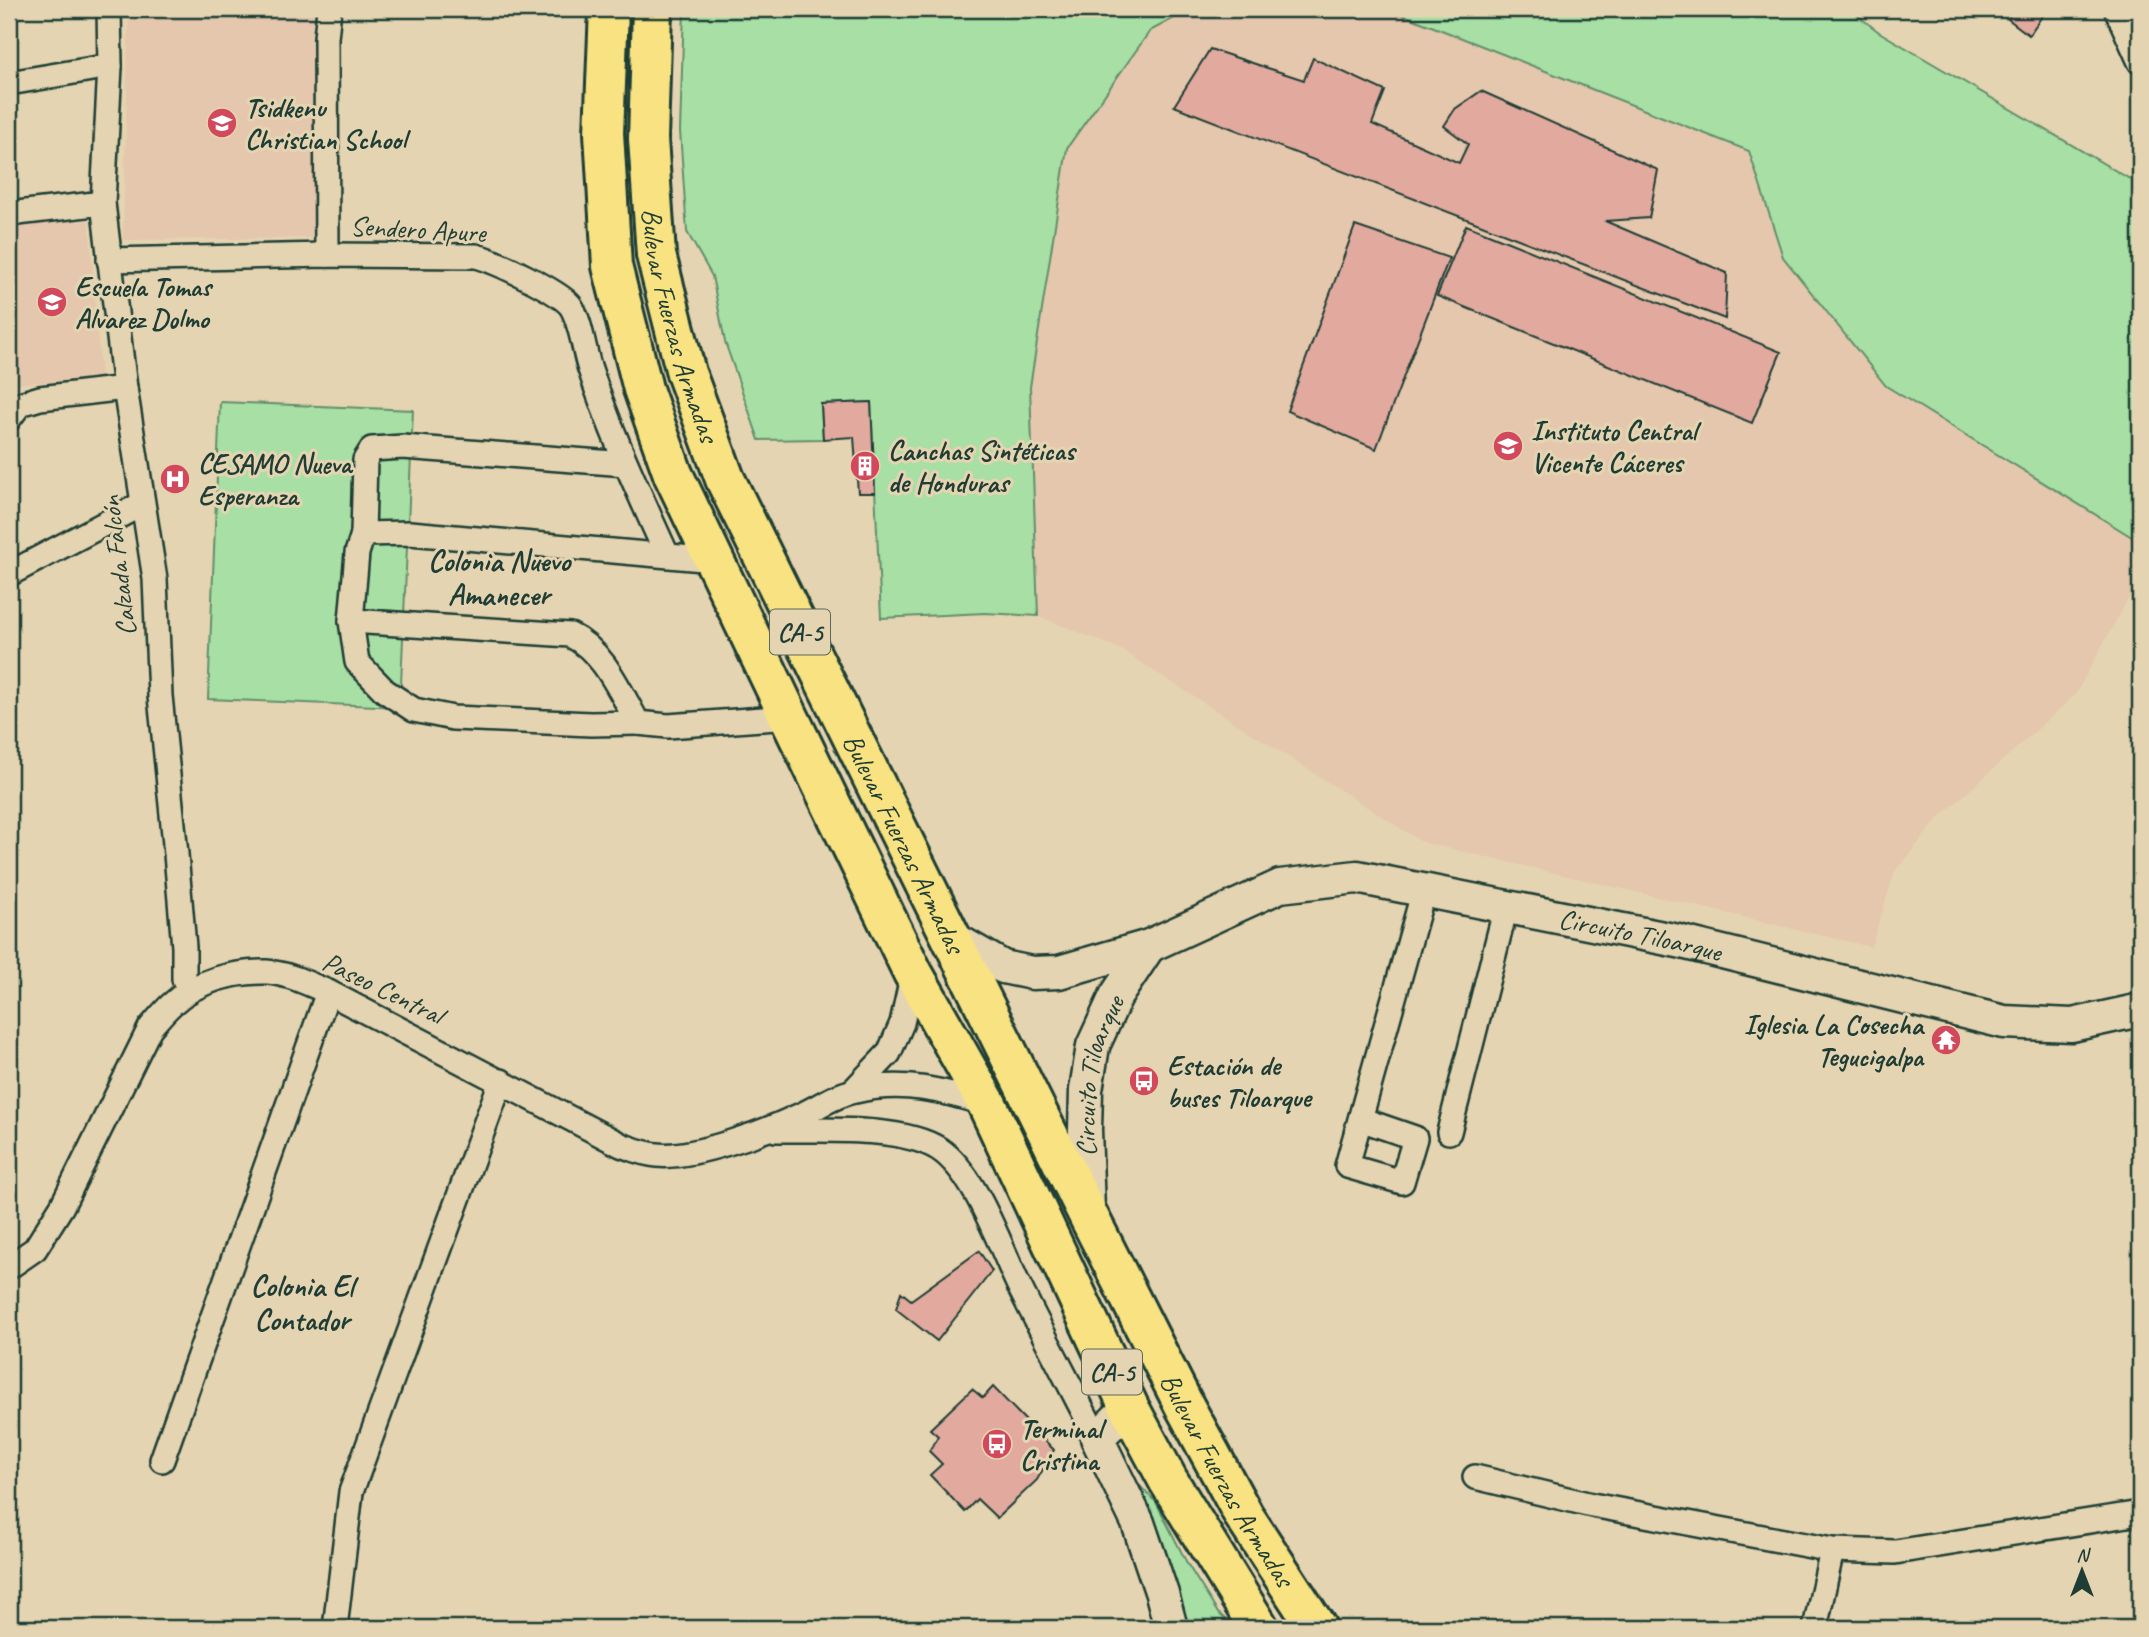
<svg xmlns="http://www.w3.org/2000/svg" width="2149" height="1637" font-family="Caveat,sans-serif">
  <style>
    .built { fill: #e4c7ac }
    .green { fill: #a7dfa4; stroke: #638e6c; stroke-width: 2 }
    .building { fill: #e2a99f; stroke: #1f3d34; stroke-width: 2 }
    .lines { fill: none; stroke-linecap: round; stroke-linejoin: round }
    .street-casing { stroke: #1f3d34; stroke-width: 28 }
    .secondary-casing { stroke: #1f3d34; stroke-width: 37 }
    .highway-casing { stroke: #1f3d34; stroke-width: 44 }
    .street { stroke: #e5d4b1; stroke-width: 23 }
    .secondary { stroke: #e5d4b1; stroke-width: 32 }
    .highway { stroke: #f8e281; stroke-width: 38 }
    .labels { text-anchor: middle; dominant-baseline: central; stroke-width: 6; stroke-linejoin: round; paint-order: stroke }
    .shield { fill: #e5d4b1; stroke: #5a6a5a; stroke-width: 2 }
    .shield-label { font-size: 26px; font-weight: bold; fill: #1f3d34 }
    .poi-label { font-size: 28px; font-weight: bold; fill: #1f3d34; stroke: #e5d4b1; text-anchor: start }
    .street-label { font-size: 28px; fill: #1f3d34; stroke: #e5d4b1 }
    .neighbourhood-label { font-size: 30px; font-weight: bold; fill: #1f3d34; stroke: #e5d4b1 }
  </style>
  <rect width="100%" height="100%" fill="#e5d4b1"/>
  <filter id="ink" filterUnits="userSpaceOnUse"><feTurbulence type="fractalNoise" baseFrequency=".0143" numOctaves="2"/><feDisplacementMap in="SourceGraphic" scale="14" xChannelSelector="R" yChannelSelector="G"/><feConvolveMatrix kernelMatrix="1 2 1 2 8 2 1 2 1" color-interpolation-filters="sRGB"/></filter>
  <g filter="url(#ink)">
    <g class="built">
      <path d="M 129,9 L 320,9 L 317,238 L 123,240 Z"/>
      <path d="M 1191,9 L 1388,9 L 1749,151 L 1783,257 L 2140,542 L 2140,577 L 2075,695 L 1939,818 L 1895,871 L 1871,947 L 1422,842 L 1118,648 L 1038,616 L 1030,387 L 1067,148 L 1150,31 Z"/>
      <path d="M 89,220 L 101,379 L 9,384 L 9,225 Z"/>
    </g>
    <g class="green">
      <path d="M 684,9 L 1191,9 L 1150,31 L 1067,148 L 1030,387 L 1038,616 L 985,613 L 881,618 L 871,402 L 821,404 L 823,439 L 759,440 L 725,342 L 712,276 L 687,232 L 680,131 Z"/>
      <path d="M 1388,9 L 1849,9 L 1879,32 L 2140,185 L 2140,542 L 1886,386 L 1783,257 L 1749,151 Z"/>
      <path d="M 220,402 L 413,410 L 400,707 L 208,699 Z"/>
      <path d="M 1139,1485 L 1156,1502 L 1188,1565 L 1218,1613 L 1236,1628 L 1186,1628 L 1150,1523 Z"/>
    </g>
    <g class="building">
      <path d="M 2014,9 L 2047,9 L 2029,35 L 2008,19 Z"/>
      <path d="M 1210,49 L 1304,80 L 1313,58 L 1385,91 L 1372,124 L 1459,163 L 1468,144 L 1444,126 L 1455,109 L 1481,91 L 1658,170 L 1649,218 L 1605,221 L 1727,273 L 1725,319 L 1174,106 Z"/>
      <path d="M 1466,225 L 1781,352 L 1752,423 L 1437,296 Z"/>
      <path d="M 1355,226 L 1449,258 L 1376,449 L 1287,411 Z"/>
      <path d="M 871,402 L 875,493 L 858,493 L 854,437 L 823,439 L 821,404 Z"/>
      <path d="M 979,1251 L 992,1271 L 937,1341 L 896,1309 L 901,1292 L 911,1300 Z"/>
      <path d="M 993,1387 L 1054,1450 L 1037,1480 L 997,1518 L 977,1499 L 965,1512 L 930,1475 L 942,1464 L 929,1451 L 938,1436 L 930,1429 L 972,1389 L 983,1398 Z"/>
    </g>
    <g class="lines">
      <g class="street-casing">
        <g id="street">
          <path d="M 109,9 L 110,66 L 103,203 L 125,388 L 155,579 L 160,696 L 176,854 L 184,947 L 184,979 L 189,991"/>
          <path d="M 2116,9 L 2140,62"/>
          <path d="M 9,83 L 110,66"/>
          <path d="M 9,214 L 103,203"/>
          <path d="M 327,255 L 326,38 L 329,9"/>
          <path d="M 109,260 L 327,255 L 476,256 C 496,261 558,291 570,305 C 580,318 584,350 589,366 C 610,431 639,493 667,555"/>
          <path d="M 9,419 L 20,404 L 40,398 L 125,388"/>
          <path d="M 363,534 L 365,460 L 372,449 L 403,447 L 626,464"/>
          <path d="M 9,574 L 142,504"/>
          <path d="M 351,621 L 570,635 C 604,651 620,692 638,723 L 668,726 L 789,717"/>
          <path d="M 638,723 L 591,724 L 453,718 L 414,710 L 385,691 L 357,662 L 351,621 L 357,553 L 363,534 L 410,533 L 714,560"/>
          <path d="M 853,1091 L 889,1053 L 902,1023 L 913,973"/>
          <path d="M 1360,1119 L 1415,1138 L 1402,1182 L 1347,1166 L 1424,890"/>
          <path d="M 776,1130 C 820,1131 901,1125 939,1149 C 977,1174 1001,1250 1021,1290 C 1046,1340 1072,1389 1097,1438"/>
          <path d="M 1449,1132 L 1506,907"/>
          <path d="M 9,1267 L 35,1249 L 62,1206 L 150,1028 C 157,1020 164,1011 172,1004 C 196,981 234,971 267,972 C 287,973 309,984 328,992 L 621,1145 C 632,1149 644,1154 657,1155 C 693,1159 767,1131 801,1115 C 818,1107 837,1094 855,1091 C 903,1080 941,1090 987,1104"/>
          <path d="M 162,1460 L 328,992"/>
          <path d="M 1475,1477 L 1592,1505 L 1832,1550 L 1895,1552 L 2140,1513"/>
          <path d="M 335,1628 L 351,1492 L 501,1081"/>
          <path d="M 1815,1628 L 1832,1550"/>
        </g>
      </g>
      <g class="secondary-casing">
        <g id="secondary">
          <path id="s1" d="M 951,937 L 1003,967 L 1032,973 L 1059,972 L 1149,946 L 1280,886 L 1357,877 L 1678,941 L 2004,1022 L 2072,1025 L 2140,1010"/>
          <path id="s2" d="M 1088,1210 L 1085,1130 L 1086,1090 L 1093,1046 L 1116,996 L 1149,946"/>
          <path d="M 1129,1407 L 1097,1438 L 1138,1523 L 1162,1594 L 1171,1628"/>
        </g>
      </g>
      <g class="highway-casing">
        <g id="highway">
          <path d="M 609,9 L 604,133 L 612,266 L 643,389 L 673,474 L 789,717 L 913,973 L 987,1104 L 1129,1407 L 1168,1480 L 1259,1628"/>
          <path id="s3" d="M 652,9 L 648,139 L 656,255 L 686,373 L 725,479 L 1089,1217 L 1185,1407 L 1244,1516 L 1317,1628"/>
        </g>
      </g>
      <use href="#street" class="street"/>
      <use href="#secondary" class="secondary"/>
      <use href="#highway" class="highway"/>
    </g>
  </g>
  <defs>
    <g id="school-disc" transform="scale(1.575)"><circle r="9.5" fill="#d1495b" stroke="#e5d4b1"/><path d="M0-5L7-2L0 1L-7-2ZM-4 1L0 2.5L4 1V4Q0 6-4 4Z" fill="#fff"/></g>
    <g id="building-disc" transform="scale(1.575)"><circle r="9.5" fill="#d1495b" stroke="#e5d4b1"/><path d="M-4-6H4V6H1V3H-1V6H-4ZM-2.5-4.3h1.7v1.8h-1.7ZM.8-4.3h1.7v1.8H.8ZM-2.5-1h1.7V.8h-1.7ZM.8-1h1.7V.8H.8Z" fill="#fff"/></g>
    <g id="hospital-disc" transform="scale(1.575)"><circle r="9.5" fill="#d1495b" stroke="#e5d4b1"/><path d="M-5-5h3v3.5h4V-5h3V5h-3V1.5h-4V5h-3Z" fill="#fff"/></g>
    <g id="temple-disc" transform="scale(1.575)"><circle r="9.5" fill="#d1495b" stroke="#e5d4b1"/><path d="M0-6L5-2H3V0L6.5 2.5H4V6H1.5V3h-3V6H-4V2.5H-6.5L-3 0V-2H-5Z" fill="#fff"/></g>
    <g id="bus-disc" transform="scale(1.575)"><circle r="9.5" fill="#d1495b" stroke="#e5d4b1"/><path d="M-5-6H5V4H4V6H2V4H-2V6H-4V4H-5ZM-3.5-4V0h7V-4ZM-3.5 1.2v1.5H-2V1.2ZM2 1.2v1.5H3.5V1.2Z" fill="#fff"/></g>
  </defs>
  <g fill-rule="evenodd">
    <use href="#school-disc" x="222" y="123"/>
    <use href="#school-disc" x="52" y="302"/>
    <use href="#school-disc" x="1508" y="446"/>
    <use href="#building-disc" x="865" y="466"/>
    <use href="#hospital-disc" x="175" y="479"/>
    <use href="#temple-disc" x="1946" y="1040"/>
    <use href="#bus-disc" x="1144" y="1081"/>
    <use href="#bus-disc" x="997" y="1444"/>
  </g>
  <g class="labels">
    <g class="shield">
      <rect x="770" y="609.5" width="60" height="45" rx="5"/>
      <rect x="1082" y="1349.5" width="60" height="45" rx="5"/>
    </g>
    <g class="shield-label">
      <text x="800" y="632">CA-5</text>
      <text x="1112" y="1372">CA-5</text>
    </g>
    <g class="poi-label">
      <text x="245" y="107">Tsidkenu<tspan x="245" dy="32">Christian School</tspan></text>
      <text x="75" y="286">Escuela Tomas<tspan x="75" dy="32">Alvarez Dolmo</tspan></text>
      <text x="1531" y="430">Instituto Central<tspan x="1531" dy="32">Vicente Cáceres</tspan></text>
      <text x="888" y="450">Canchas Sintéticas<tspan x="888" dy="32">de Honduras</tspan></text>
      <text x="198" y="463">CESAMO Nueva<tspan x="198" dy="32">Esperanza</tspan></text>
      <text x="1923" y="1024" text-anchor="end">Iglesia La Cosecha<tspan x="1923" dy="32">Tegucigalpa</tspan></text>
      <text x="1167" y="1065">Estación de<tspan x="1167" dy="32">buses Tiloarque</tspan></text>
      <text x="1020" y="1428">Terminal<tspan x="1020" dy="32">Cristina</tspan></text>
    </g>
    <g class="street-label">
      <text transform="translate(418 229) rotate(3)">Sendero Apure</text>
      <text stroke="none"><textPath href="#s3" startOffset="320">Bulevar Fuerzas Armadas</textPath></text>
      <text transform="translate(118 566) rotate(-97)">Calzada Falcón</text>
      <text stroke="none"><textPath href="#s3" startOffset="887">Bulevar Fuerzas Armadas</textPath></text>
      <text stroke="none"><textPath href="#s1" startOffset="721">Circuito Tiloarque</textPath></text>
      <text transform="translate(383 988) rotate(26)">Paseo Central</text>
      <text stroke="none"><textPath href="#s2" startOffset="136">Circuito Tiloarque</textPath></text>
      <text stroke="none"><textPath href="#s3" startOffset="1601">Bulevar Fuerzas Armadas</textPath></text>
    </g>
    <g class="neighbourhood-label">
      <text x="499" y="561">Colonia Nuevo<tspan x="499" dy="34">Amanecer</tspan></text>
      <text x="302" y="1286">Colonia El<tspan x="302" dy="34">Contador</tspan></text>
    </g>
  </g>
  <rect width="2149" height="1637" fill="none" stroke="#e5d4b1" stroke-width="35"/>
  <rect x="18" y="18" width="2114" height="1602" fill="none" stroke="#1f3d34" stroke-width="2.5" filter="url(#ink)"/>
  <g transform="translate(2082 1571)" stroke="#e5d4b1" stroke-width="5" paint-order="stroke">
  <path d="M0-5L12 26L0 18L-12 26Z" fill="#1f3d34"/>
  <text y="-10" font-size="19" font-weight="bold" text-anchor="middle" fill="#1f3d34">N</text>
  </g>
</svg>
